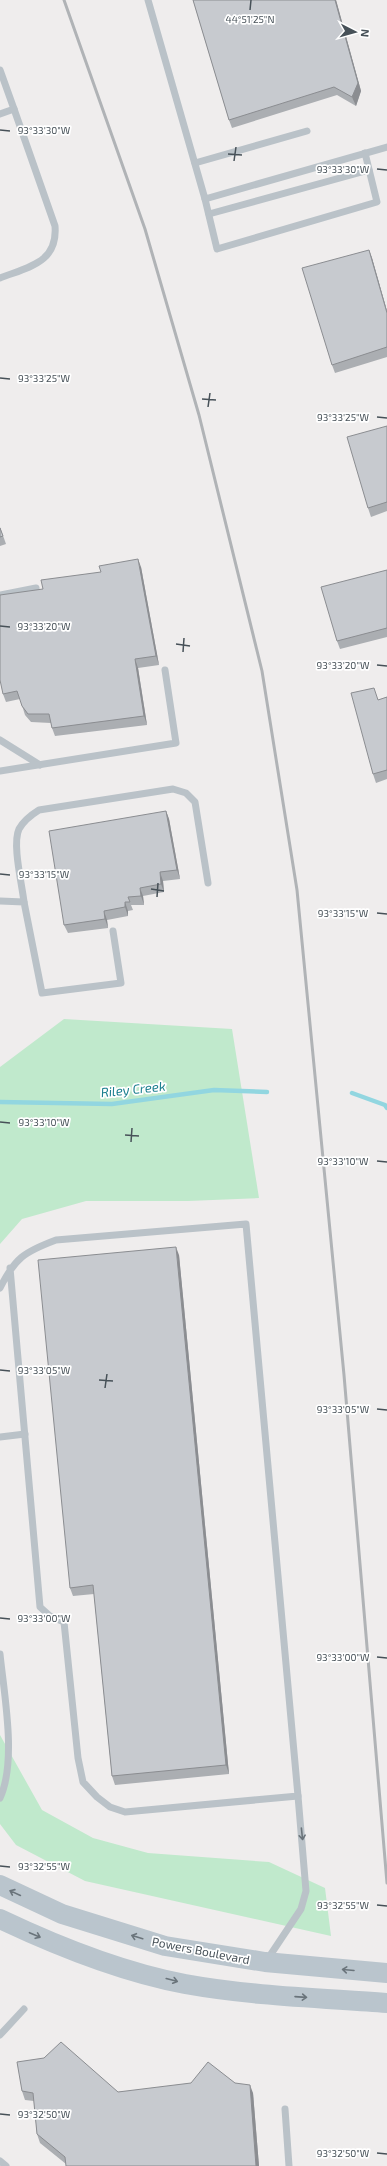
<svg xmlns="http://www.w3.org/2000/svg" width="387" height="2166" font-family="'Exo 2',sans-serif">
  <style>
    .green { fill: #c0e9cc }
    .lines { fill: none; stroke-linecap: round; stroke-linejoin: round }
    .stream { stroke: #92d6e0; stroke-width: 4.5 }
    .service { stroke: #bac2c8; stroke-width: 7 }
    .secondary { stroke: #bac5cd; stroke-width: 20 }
    .rail { stroke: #b0b3b6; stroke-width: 3 }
    .wall { fill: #abaeb2 }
    .shaded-wall { fill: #8b8d91 }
    .building { fill: #c7cacf; stroke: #8b8d91 }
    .oneway { stroke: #6a737a }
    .oneway2 { stroke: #6a747b }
    .ticks { fill: none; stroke: #475158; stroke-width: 1.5 }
    .labels { text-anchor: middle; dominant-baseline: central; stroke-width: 3.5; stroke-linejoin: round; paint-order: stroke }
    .street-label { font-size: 12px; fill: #475158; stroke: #fff }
    .water-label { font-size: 13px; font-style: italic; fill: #1c7f8f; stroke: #fff }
    .ticks-label { font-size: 10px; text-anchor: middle; fill: #475158; stroke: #fff; stroke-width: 3.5; stroke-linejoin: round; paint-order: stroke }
  </style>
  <rect width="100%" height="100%" fill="#efeded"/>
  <g class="green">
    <path d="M 64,1019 L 232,1029 L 259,1198 L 188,1201 L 86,1201 L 22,1219 L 0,1244 L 0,1067 Z"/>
    <path d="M 0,1735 L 42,1810 L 93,1838 L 148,1853 L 269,1862 L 325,1888 L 331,1936 L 85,1881 L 16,1845 L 0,1824 Z"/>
  </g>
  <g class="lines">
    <g class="stream">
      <path d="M 352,1093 L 385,1105 L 387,1108"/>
      <path d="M 0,1102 L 112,1104 L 214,1090 L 267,1092"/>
    </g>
    <g class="service">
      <path d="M 148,0 L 205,199 L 387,147"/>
      <path d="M 0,70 L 14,109 L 0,114"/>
      <path d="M 195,163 L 307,131"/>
      <path d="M 205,199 L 217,249 L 377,202 L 365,153"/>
      <path d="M 209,214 L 369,170"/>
      <path d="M 0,278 C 28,267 58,263 55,226 L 14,109"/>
      <path d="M 0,595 L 36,588"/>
      <path d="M 0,740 L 40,765"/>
      <path d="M 0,771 L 176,743 L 165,670"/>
      <path d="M 0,901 L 24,902 L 42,993 L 121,983 L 113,931"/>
      <path d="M 24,902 C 22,884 12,844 19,829 C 24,820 31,815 39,810 L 173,789 L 186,793 L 195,802 L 208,883"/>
      <path d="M 0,1288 C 15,1258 24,1252 56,1240 L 246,1224 L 298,1796 L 125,1812 L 110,1807 L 97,1797 L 83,1782 L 78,1758 L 64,1622 L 50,1616 L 40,1607 L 10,1268"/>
      <path d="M 0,1437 L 25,1434"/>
      <path d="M 0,1654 C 4,1694 17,1761 0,1798"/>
      <path d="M 267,1960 L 301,1909 L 306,1891 L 298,1796"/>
      <path d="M 0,2035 L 24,2009"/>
      <path d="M 285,2109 L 289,2166"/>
      <path d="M 0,2161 L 6,2166"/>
    </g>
    <g class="secondary">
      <path d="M 0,1885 L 62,1914 L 165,1946 L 265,1962 L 387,1973"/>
      <path d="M 0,1919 C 59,1947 121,1972 185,1984 C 251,1996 320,1998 387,2003"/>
    </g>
    <path class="rail" d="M 64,0 L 145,229 L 199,415 L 262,671 L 297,890 L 344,1375 L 387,1883"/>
  </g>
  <g class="wall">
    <path d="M 193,0 L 336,0 L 361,91 L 356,106 L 337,95 L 232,128 L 229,120 Z"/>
    <path d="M 369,250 L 372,258 L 387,311 L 387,357 L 335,373 L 332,365 Z"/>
    <path d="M 387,426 L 387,511 L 371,517 L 368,508 Z"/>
    <path d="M 0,527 L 6,544 L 0,546 Z"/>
    <path d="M 141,567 L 159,665 L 138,668 L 147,725 L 55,736 L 52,728 L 51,723 L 31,722 L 25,715 L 20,699 L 6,702 L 3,694 L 43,589 Z"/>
    <path d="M 387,570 L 387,637 L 340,649 L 337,641 Z"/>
    <path d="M 387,697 L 387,779 L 376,783 L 373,774 L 378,700 Z"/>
    <path d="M 166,811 L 169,819 L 180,879 L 163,881 L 164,892 L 143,896 L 144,905 L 131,905 L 133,910 L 128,911 L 128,916 L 107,920 L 108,928 L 68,933 L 64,925 Z"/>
    <path d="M 179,1255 L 229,1774 L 115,1785 L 112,1776 L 94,1594 L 73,1596 L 70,1588 Z"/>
    <path d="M 235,2083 L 253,2093 L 259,2166 L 66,2166 L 66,2164 L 40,2143 L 37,2134 L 34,2101 L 25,2100 L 22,2091 L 118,2092 Z"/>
  </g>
  <g class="shaded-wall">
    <path d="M 335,0 L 336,0 L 361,91 L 356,106 L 352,97 Z"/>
    <path d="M 369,250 L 372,258 L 387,311 L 387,313 Z"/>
    <path d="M 138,559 L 141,567 L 159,665 L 156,656 Z"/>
    <path d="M 135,659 L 138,668 L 147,725 L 144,716 Z"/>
    <path d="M 166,811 L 169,819 L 180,879 L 177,870 Z"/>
    <path d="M 160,872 L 163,881 L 164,892 L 161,884 Z"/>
    <path d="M 140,888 L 143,896 L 144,905 L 141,896 Z"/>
    <path d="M 125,902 L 128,911 L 128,916 L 125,907 Z"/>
    <path d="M 104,911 L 107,920 L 108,928 L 105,919 Z"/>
    <path d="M 176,1247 L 179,1255 L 229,1774 L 226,1765 Z"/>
    <path d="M 250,2085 L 253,2093 L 259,2166 L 256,2166 Z"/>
  </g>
  <g class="building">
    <path d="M 193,0 L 335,0 L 358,83 L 352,97 L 334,87 L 229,120 Z"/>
    <path d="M 369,250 L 387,313 L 387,347 L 332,365 L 302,268 Z"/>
    <path d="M 387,426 L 387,502 L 368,508 L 347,437 Z"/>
    <path d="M 0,528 L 3,536 L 0,537 Z"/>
    <path d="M 138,559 L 156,656 L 135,659 L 144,716 L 52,728 L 49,714 L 28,714 L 22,706 L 17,691 L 3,694 L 0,680 L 0,595 L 43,589 L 41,580 L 101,572 L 99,566 Z"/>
    <path d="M 387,570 L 387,628 L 337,641 L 321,587 Z"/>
    <path d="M 374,688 L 378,700 L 387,697 L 387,770 L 373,774 L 351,693 Z"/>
    <path d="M 166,811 L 177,870 L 160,872 L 161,884 L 140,888 L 141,896 L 128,897 L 130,902 L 125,902 L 125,907 L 104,911 L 105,919 L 64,925 L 49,831 Z"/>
    <path d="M 176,1247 L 226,1765 L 112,1776 L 93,1585 L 70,1588 L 38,1260 Z"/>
    <path d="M 61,2042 L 118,2092 L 191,2083 L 208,2062 L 235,2083 L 250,2085 L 256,2166 L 66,2166 L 65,2157 L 37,2134 L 33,2093 L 22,2091 L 17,2062 L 44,2058 Z"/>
  </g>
  <defs><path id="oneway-shaft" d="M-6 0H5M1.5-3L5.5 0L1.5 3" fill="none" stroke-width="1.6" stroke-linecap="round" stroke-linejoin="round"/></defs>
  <use class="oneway" href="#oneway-shaft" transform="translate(302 1834) rotate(84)"/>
  <g class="oneway2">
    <use href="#oneway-shaft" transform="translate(15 1893) rotate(-155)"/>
    <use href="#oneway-shaft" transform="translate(35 1935) rotate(23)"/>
    <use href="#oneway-shaft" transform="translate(137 1937) rotate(-163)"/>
    <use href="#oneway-shaft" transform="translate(348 1970) rotate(-175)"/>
    <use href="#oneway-shaft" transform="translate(172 1980) rotate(15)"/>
    <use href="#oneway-shaft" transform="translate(301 1997) rotate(4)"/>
  </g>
  <path class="ticks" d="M 250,10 L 251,0M 0,130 L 10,131M 228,154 L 242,155M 234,161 L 236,147M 377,169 L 387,170M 0,378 L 10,379M 202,399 L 216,400M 208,407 L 210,393M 377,417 L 387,418M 0,626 L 10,627M 176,644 L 190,646M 183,652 L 184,638M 377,665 L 387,666M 0,874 L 10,875M 151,889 L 164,891M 157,897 L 158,883M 377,913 L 387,914M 0,1122 L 10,1123M 125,1135 L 139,1136M 131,1142 L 132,1128M 377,1161 L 387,1162M 0,1370 L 10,1371M 99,1380 L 113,1381M 105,1388 L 107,1374M 377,1409 L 387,1410M 0,1618 L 10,1619M 377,1657 L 387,1658M 0,1866 L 10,1867M 377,1905 L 387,1906M 0,2114 L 10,2115M 377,2153 L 387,2154"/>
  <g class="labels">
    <g class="street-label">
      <text transform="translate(201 1950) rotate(11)">Powers Boulevard</text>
    </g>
    <g class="water-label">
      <text transform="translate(133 1089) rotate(-6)">Riley Creek</text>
    </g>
  </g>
  <g class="ticks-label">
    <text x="250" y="23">44°51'25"N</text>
    <text x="44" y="134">93°33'30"W</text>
    <text x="343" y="173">93°33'30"W</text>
    <text x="44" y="382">93°33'25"W</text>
    <text x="343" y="421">93°33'25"W</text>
    <text x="44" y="630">93°33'20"W</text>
    <text x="343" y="669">93°33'20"W</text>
    <text x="44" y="878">93°33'15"W</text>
    <text x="343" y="917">93°33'15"W</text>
    <text x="44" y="1126">93°33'10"W</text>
    <text x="343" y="1165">93°33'10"W</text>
    <text x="44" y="1374">93°33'05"W</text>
    <text x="343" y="1413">93°33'05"W</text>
    <text x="44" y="1622">93°33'00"W</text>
    <text x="343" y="1661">93°33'00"W</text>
    <text x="44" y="1870">93°32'55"W</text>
    <text x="343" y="1909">93°32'55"W</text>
    <text x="44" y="2118">93°32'50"W</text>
    <text x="343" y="2157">93°32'50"W</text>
  </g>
  <g transform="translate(355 32) rotate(96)" stroke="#ffffff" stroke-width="3" paint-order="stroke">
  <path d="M0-3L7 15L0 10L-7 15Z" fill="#475158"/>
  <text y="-6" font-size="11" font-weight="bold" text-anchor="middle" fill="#475158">N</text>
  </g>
</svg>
